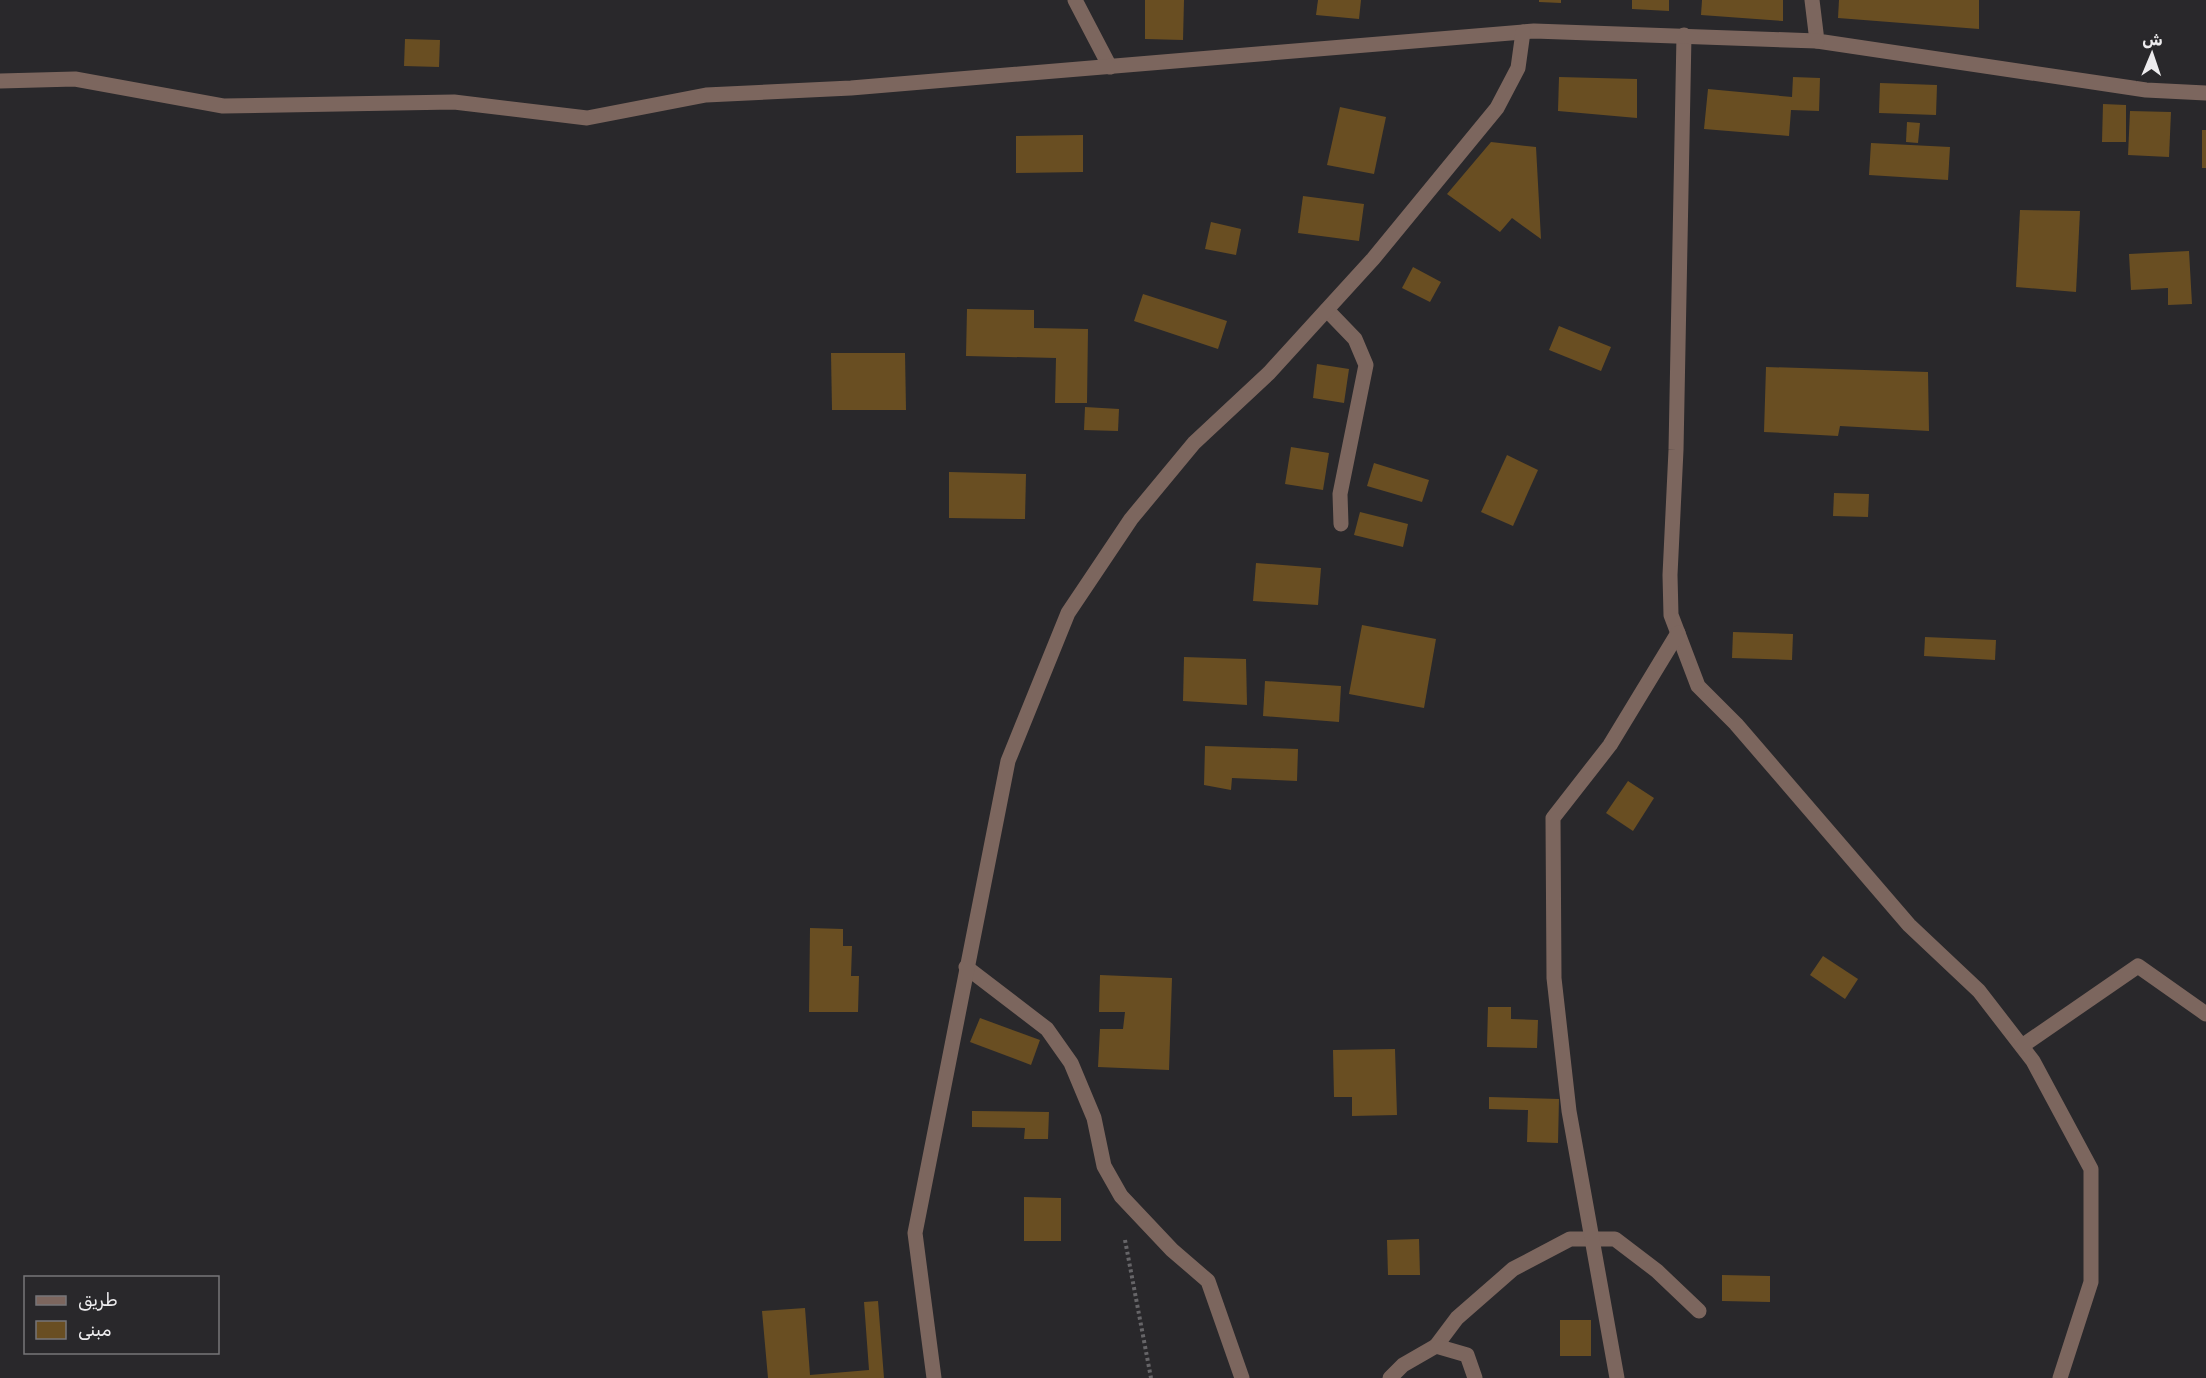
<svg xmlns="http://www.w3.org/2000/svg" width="2206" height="1378" font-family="Rubik,Cairo,sans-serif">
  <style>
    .building { fill: #694e22 }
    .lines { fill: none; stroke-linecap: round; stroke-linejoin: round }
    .path { stroke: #666568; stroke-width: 4; stroke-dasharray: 3 3; stroke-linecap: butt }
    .minor { stroke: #7c665e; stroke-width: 15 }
  </style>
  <rect width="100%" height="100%" fill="#29282b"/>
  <g class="building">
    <path d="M 1145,0 L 1184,0 L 1183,40 L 1145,39 Z"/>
    <path d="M 1318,0 L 1361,0 L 1359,19 L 1316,15 Z"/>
    <path d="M 1539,0 L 1561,0 L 1561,3 L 1539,2 Z"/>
    <path d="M 1632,0 L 1669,0 L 1669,11 L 1632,9 Z"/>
    <path d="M 1702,0 L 1783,0 L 1783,21 L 1701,15 Z"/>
    <path d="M 1839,0 L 1979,0 L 1979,29 L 1838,18 Z"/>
    <path d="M 405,39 L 440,40 L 439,67 L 404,66 Z"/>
    <path d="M 1559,77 L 1637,79 L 1637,118 L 1558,111 Z"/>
    <path d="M 1793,77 L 1820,78 L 1819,111 L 1791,110 L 1789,136 L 1704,129 L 1708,89 L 1792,97 Z"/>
    <path d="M 1880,83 L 1937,85 L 1936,115 L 1879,113 Z"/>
    <path d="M 2103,104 L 2126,105 L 2126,142 L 2102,142 Z"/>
    <path d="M 1340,107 L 1386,117 L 1374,174 L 1327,165 Z"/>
    <path d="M 2130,111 L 2171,112 L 2169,157 L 2128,155 Z"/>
    <path d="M 1907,122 L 1920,123 L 1918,143 L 1906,142 Z"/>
    <rect x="2202" y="130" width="4" height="38"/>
    <path d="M 1083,135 L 1083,172 L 1016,173 L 1016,136 Z"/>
    <path d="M 1491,142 L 1536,147 L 1541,239 L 1512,218 L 1500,232 L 1447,194 Z"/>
    <path d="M 1871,143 L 1950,147 L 1948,180 L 1869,175 Z"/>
    <path d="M 1303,196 L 1364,204 L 1359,241 L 1298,233 Z"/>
    <path d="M 2020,210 L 2080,211 L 2076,292 L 2016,287 Z"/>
    <path d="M 1211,222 L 1241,229 L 1236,255 L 1205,249 Z"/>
    <path d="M 2189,251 L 2192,304 L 2168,305 L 2168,288 L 2131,290 L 2129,254 Z"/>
    <path d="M 1413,267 L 1441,282 L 1430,302 L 1402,288 Z"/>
    <path d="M 1143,294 L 1227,321 L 1218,349 L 1134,321 Z"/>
    <path d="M 967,309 L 1034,310 L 1034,328 L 1088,329 L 1087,403 L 1055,403 L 1056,358 L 966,356 Z"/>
    <path d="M 1559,326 L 1611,347 L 1601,371 L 1549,350 Z"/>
    <path d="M 831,353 L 905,353 L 906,410 L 832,410 Z"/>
    <path d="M 1317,364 L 1349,369 L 1344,403 L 1313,398 Z"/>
    <path d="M 1766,367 L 1928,372 L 1929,431 L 1840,426 L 1838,436 L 1764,432 Z"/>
    <path d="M 1085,407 L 1119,409 L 1118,431 L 1084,430 Z"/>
    <path d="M 1291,447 L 1329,453 L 1323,490 L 1285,484 Z"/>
    <path d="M 1507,455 L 1538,470 L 1513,526 L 1481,512 Z"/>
    <path d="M 1374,463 L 1429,480 L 1422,502 L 1367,486 Z"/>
    <path d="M 949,472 L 1026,474 L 1025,519 L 949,518 Z"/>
    <path d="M 1834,493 L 1869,494 L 1868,517 L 1833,516 Z"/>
    <path d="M 1360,512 L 1408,524 L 1403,547 L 1354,535 Z"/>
    <path d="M 1256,563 L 1321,568 L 1318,605 L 1253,601 Z"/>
    <path d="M 1362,625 L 1436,639 L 1424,708 L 1349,694 Z"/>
    <path d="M 1733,632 L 1793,634 L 1792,660 L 1732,658 Z"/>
    <path d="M 1925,637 L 1996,640 L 1995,660 L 1924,656 Z"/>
    <path d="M 1184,657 L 1246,659 L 1247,705 L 1183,701 Z"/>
    <path d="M 1265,681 L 1341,686 L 1339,722 L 1263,716 Z"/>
    <path d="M 1205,746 L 1298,749 L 1297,781 L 1232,778 L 1231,790 L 1204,785 Z"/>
    <path d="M 1628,781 L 1654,798 L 1633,831 L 1606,813 Z"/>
    <path d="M 810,928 L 843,929 L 843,946 L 852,946 L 851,976 L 859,976 L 858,1012 L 809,1012 Z"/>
    <path d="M 1823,956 L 1858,979 L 1845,999 L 1810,975 Z"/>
    <path d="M 1100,975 L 1172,978 L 1169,1070 L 1098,1067 L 1100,1029 L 1123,1029 L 1125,1012 L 1099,1012 Z"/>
    <path d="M 1488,1007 L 1511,1007 L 1511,1019 L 1538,1020 L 1537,1048 L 1487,1047 Z"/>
    <path d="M 980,1018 L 1040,1040 L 1031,1065 L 970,1042 Z"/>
    <path d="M 1395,1049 L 1397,1115 L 1352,1116 L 1352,1097 L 1334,1097 L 1333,1050 Z"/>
    <path d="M 1489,1097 L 1559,1099 L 1558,1143 L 1527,1142 L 1528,1110 L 1489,1109 Z"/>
    <path d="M 972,1111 L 1049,1112 L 1048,1139 L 1024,1139 L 1025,1128 L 972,1127 Z"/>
    <path d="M 1024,1197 L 1061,1198 L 1061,1241 L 1024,1241 Z"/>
    <path d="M 1419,1239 L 1420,1275 L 1388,1275 L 1387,1240 Z"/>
    <path d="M 1722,1275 L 1770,1276 L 1770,1302 L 1722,1301 Z"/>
    <path d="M 878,1301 L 884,1378 L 768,1378 L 762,1311 L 805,1308 L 810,1375 L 869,1370 L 864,1302 Z"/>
    <rect x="1560" y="1320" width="31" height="36"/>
  </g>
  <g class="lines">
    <path class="path" d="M 1125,1240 L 1151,1378"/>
    <g class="minor">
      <path d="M 1075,0 L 1110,67"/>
      <path d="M 1812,0 L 1817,41 L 2146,90 L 2206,93"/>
      <path d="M 1684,35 L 1676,450 L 1670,575 L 1671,615 L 1698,686 L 1736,724 L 1909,925 L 1979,991 L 2033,1061 L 2091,1169 L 2091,1282 L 2060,1378"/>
      <path d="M 0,81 L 75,79 L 223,106 L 454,102 L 587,118 L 706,95 L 851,88 L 1534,31 L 1817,41"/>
      <path d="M 1327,310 L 1355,339 L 1366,365 L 1340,494 L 1341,524"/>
      <path d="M 966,967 L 1047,1029 L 1071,1063 L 1094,1118 L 1104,1166 L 1121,1196 L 1172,1250 L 1208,1281 L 1242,1378"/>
      <path d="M 2022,1046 L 2138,966 L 2206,1014"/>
      <path d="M 1436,1346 L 1457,1318 L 1513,1269 L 1570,1239 L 1615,1239 L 1657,1271 L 1699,1311"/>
      <path d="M 934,1378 L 915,1233 L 1008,761 L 1068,613 L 1131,519 L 1194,443 L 1269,373 L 1373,259 L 1497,108 L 1518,68 L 1523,32"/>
      <path d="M 1390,1378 L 1403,1365 L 1436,1346 L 1467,1355 L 1475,1378"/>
      <path d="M 1617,1378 L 1569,1111 L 1554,978 L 1553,818 L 1610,745 L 1678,633"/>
    </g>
  </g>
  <rect x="24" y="1276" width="195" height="78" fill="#29282b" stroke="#777679" stroke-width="1.5"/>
  <rect x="36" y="1296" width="30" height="9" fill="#7c665e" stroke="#777679" stroke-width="1.5"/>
  <text x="78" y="1306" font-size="18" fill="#edecee">طريق</text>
  <rect x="36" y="1321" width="30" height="18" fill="#694e22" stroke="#777679" stroke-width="1.5"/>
  <text x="78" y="1336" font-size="18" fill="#edecee">مبنى</text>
  <g transform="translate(2152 54) rotate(2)" stroke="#29282b" stroke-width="4.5" paint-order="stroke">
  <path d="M0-4.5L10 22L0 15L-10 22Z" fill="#edecee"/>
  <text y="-9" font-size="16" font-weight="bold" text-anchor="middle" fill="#edecee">ش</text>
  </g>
</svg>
